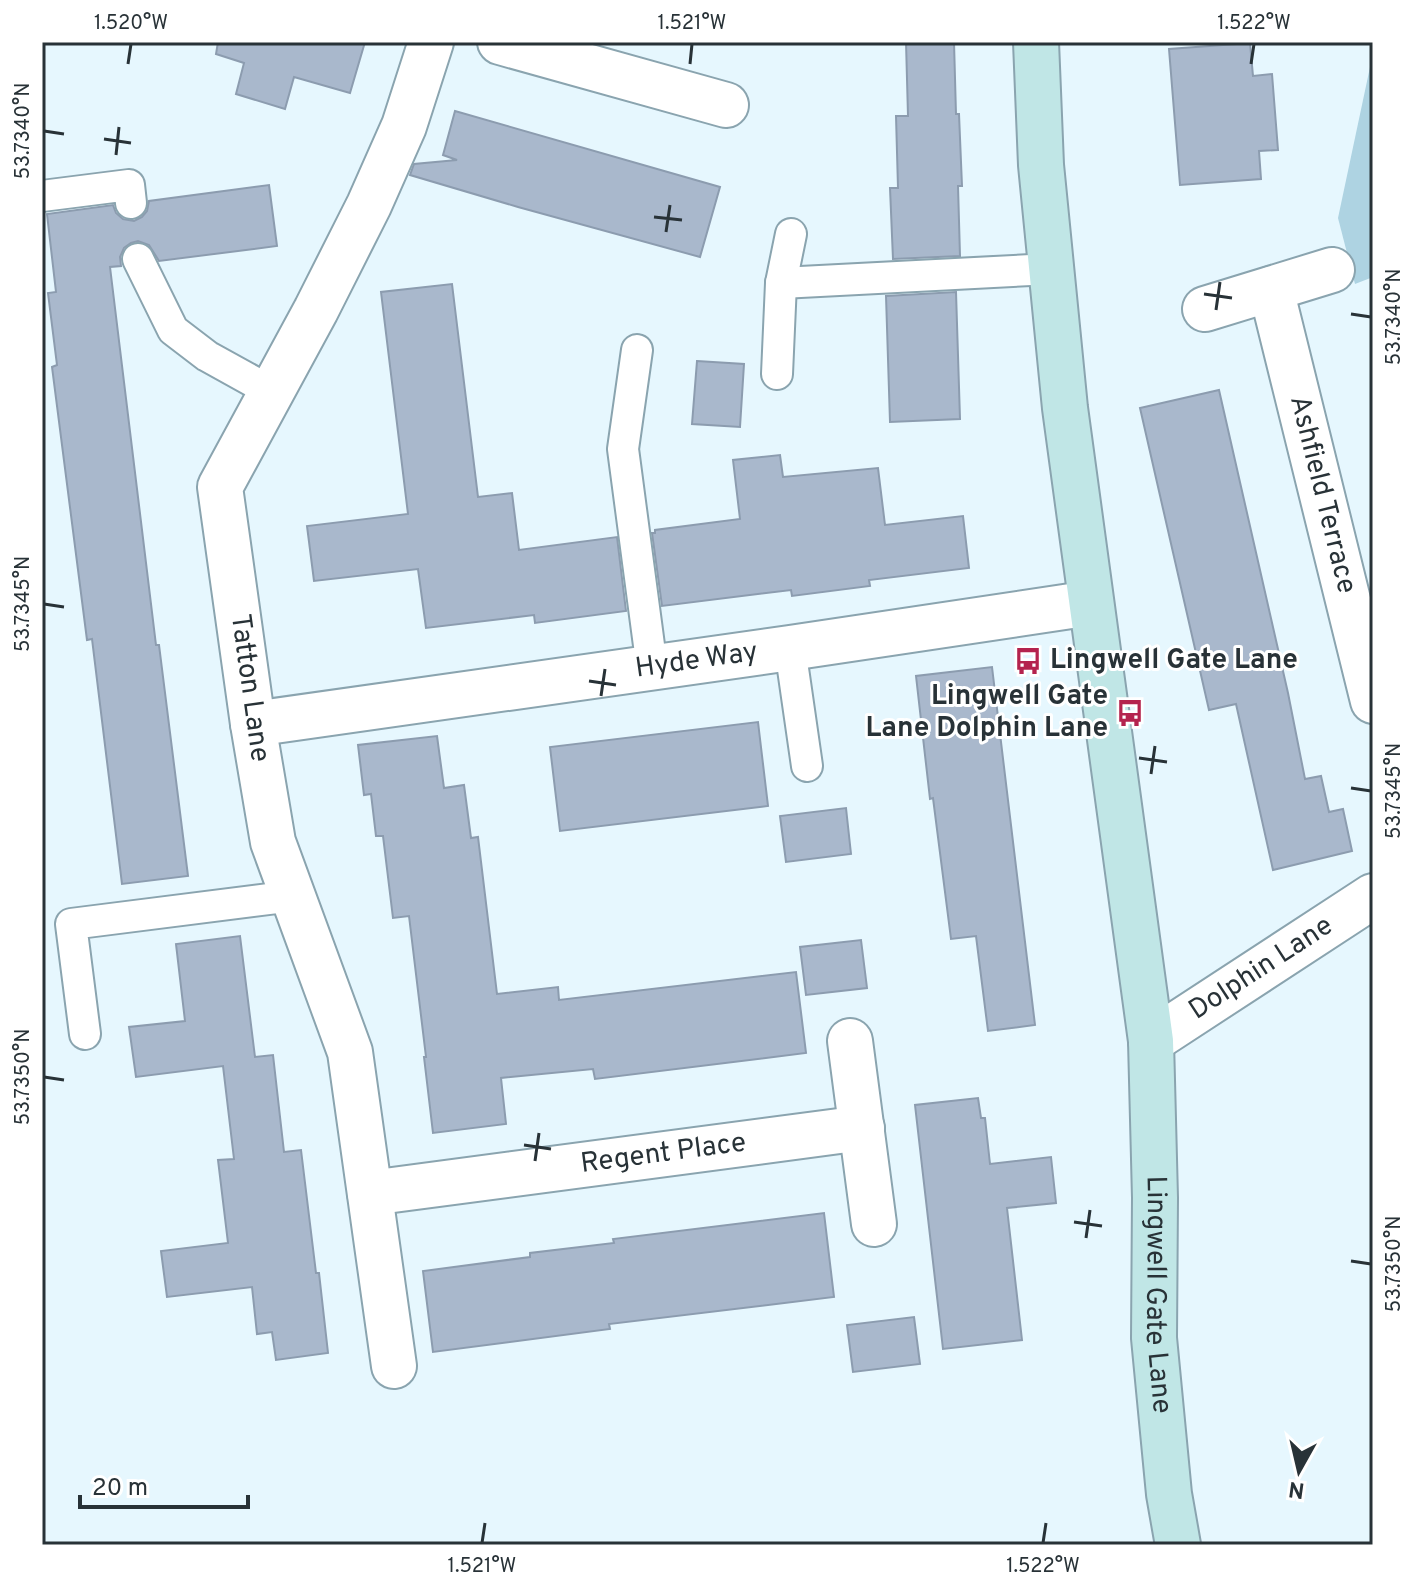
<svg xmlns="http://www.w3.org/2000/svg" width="1415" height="1587" font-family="Overpass,sans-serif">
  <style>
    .green { fill: #aed3e2 }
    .building { fill: #a9b8cc; stroke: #8c9caf; stroke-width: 2 }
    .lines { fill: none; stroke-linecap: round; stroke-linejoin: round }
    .service-casing { stroke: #8aa4af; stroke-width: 34 }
    .minor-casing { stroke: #8aa4af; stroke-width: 48 }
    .secondary-casing { stroke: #8aa4af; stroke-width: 48 }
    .service { stroke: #fff; stroke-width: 30 }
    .minor { stroke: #fff; stroke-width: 44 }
    .secondary { stroke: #c0e6e6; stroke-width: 44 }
    .ticks { fill: none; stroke: #283237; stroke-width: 3 }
    .labels { text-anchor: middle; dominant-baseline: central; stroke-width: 6; stroke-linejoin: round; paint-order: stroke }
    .street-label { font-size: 28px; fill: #283237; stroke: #fff }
    .poi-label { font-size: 28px; font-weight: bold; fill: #283237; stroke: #fff; text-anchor: start }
    .neatline { fill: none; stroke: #283237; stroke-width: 3 }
    .ticks-label { font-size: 20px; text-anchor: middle; fill: #283237 }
  </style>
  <rect width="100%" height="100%" fill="#e6f7fe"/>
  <path class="green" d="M 1373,53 L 1373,277 L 1355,284 L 1338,218 Z"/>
  <g class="building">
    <path d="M 218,42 L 365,42 L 350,93 L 294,77 L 285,109 L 236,94 L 244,63 L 216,54 Z"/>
    <path d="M 906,42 L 954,42 L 956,114 L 959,114 L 962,186 L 958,186 L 960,256 L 893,259 L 890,188 L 898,188 L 896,116 L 908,116 Z"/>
    <path d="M 1250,43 L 1253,76 L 1272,74 L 1278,150 L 1259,151 L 1261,179 L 1180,185 L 1169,49 Z"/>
    <path d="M 455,111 L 720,187 L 700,257 L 518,207 L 410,175 L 414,164 L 457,160 L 443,155 Z"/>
    <path d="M 269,185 L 277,246 L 159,261 L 149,245 L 138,241 L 131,243 L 124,248 L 120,257 L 121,266 L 110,267 L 156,645 L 159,645 L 188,876 L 122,884 L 92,639 L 87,640 L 52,367 L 57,365 L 48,293 L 56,292 L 47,214 L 113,205 L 116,213 L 123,219 L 134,221 L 142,217 L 147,211 L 149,201 Z"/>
    <path d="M 452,284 L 478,497 L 512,493 L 519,550 L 617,537 L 626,611 L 535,623 L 534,615 L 426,628 L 418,569 L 314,581 L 307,526 L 408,514 L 381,292 Z"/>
    <path d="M 956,292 L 960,419 L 890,422 L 886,296 Z"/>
    <path d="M 697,361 L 744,364 L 740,427 L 692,424 Z"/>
    <path d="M 1219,390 L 1288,693 L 1305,779 L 1321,776 L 1329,812 L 1343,809 L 1352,851 L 1273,870 L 1236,704 L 1209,710 L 1140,408 Z"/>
    <path d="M 780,455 L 783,477 L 878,468 L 885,525 L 963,516 L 969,568 L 869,580 L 870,586 L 792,596 L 791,590 L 662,606 L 652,533 L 655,533 L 655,530 L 740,519 L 733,460 Z"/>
    <path d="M 992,667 L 1035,1025 L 988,1031 L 976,936 L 951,939 L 933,798 L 930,799 L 916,676 Z"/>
    <path d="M 758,722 L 768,806 L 560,831 L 550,747 Z"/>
    <path d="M 437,736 L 444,788 L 464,785 L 471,838 L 478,837 L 497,994 L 558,987 L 559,1000 L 796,972 L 806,1053 L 595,1079 L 593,1069 L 501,1078 L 506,1124 L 433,1133 L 424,1057 L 426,1057 L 409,916 L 393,918 L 383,836 L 376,836 L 371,794 L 364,795 L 358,745 Z"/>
    <path d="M 846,808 L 851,854 L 786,862 L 780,816 Z"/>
    <path d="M 240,936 L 255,1057 L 273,1055 L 284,1152 L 301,1150 L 316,1273 L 319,1273 L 328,1353 L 276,1360 L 272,1332 L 257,1334 L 252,1287 L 167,1297 L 161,1251 L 228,1243 L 218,1160 L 234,1159 L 223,1066 L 136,1077 L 129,1027 L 185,1021 L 176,944 Z"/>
    <path d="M 861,940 L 867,988 L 806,995 L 800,947 Z"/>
    <path d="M 978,1098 L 981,1118 L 985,1118 L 990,1164 L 1051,1157 L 1056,1203 L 1007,1208 L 1022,1340 L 943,1349 L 915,1105 Z"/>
    <path d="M 824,1213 L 834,1297 L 609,1324 L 610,1329 L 433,1352 L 423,1271 L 530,1257 L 530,1253 L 614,1243 L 613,1239 Z"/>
    <path d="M 914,1317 L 920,1364 L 853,1372 L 847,1325 Z"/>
  </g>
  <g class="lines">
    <g class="service-casing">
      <g id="service">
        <path d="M 42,196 L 129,185 L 131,203"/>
        <path d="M 138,259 L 173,330 L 207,356 L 272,392"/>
        <path d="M 781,283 L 1051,269"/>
        <path d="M 637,350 L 623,449 L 652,668"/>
        <path d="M 777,374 L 781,283 L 791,234"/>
        <path d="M 790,648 L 807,766"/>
        <path d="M 85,1034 L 71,924 L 293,896"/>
      </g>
    </g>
    <g class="minor-casing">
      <g id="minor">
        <path d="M 500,42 L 726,105"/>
        <path id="s1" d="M 1271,289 L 1373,701"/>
        <path d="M 1205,309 L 1332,270"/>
        <path id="s2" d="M 253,724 L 790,648 L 1091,603"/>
        <path d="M 850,1041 L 874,1224"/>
        <path id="s3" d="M 1151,1041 L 1373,896"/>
        <path id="s4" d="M 370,1193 L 862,1128"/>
        <path d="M 394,1366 L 350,1052 L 273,842 L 253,724 L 220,487 L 316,310 L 369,205 L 404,126 L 431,42"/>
      </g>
    </g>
    <g class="secondary-casing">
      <g id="secondary">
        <path id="s5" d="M 1036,42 L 1041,165 L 1065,408 L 1151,1041 L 1155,1198 L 1154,1338 L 1169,1494 L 1178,1545"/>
      </g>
    </g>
    <use href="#service" class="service"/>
    <use href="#minor" class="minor"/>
    <use href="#secondary" class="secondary"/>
  </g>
  <path class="ticks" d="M 128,64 L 131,44M 690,64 L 692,44M 1251,64 L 1254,44M 44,131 L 64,134M 104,139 L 131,143M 116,155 L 119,127M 654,217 L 682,220M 666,232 L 670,205M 1204,294 L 1232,298M 1216,310 L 1220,282M 1351,314 L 1371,317M 44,604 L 64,607M 589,681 L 616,685M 601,696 L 605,669M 1139,758 L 1167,762M 1151,774 L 1155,746M 1351,788 L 1371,791M 44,1077 L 64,1080M 524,1145 L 551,1149M 535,1161 L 539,1133M 1074,1222 L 1102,1226M 1086,1238 L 1090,1210M 1351,1261 L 1371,1264M 482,1543 L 485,1523M 1043,1543 L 1046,1523"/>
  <defs>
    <g id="bus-bare" transform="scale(2.16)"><path d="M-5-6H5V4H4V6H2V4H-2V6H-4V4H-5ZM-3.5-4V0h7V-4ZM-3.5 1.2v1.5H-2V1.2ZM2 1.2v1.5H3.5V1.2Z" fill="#b4234e" stroke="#fff" stroke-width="2.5" paint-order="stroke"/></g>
  </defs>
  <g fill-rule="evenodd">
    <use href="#bus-bare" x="1028" y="661"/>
    <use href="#bus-bare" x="1130" y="713"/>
  </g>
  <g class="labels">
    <g class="street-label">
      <text stroke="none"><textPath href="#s1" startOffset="212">Ashfield Terrace</textPath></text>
      <text stroke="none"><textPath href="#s2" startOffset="448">Hyde Way</textPath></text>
      <text transform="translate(249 688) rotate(82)">Tatton Lane</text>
      <text stroke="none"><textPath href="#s3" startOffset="132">Dolphin Lane</textPath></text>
      <text stroke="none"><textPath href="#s4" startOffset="296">Regent Place</textPath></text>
      <text stroke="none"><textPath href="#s5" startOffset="1260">Lingwell Gate Lane</textPath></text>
    </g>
    <g class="poi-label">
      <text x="1050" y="661">Lingwell Gate Lane</text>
      <text x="1108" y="697" text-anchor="end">Lingwell Gate<tspan x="1108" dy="32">Lane Dolphin Lane</tspan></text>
    </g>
  </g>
  <rect width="1415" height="1587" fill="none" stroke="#ffffff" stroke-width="88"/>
  <g transform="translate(1299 1471) rotate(188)" stroke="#ffffff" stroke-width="6" paint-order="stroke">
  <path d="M0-6L14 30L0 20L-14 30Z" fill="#283237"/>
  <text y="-12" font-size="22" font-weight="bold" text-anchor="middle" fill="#283237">N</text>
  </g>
  <path d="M80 1495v12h168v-12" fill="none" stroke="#283237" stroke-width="4"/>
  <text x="92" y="1495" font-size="24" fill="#283237" stroke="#ffffff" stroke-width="6" paint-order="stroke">20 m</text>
  <rect x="44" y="44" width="1327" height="1499" class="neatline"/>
  <g class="ticks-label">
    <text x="131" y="29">1.520°W</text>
    <text x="692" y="29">1.521°W</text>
    <text x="1254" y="29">1.522°W</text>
    <text transform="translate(22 131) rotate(-90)" y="7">53.7340°N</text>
    <text transform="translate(1393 317) rotate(-90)" y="7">53.7340°N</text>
    <text transform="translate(22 604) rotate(-90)" y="7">53.7345°N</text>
    <text transform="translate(1393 791) rotate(-90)" y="7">53.7345°N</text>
    <text transform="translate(22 1077) rotate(-90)" y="7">53.7350°N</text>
    <text transform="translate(1393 1264) rotate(-90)" y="7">53.7350°N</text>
    <text x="482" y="1572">1.521°W</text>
    <text x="1043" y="1572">1.522°W</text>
  </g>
</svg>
